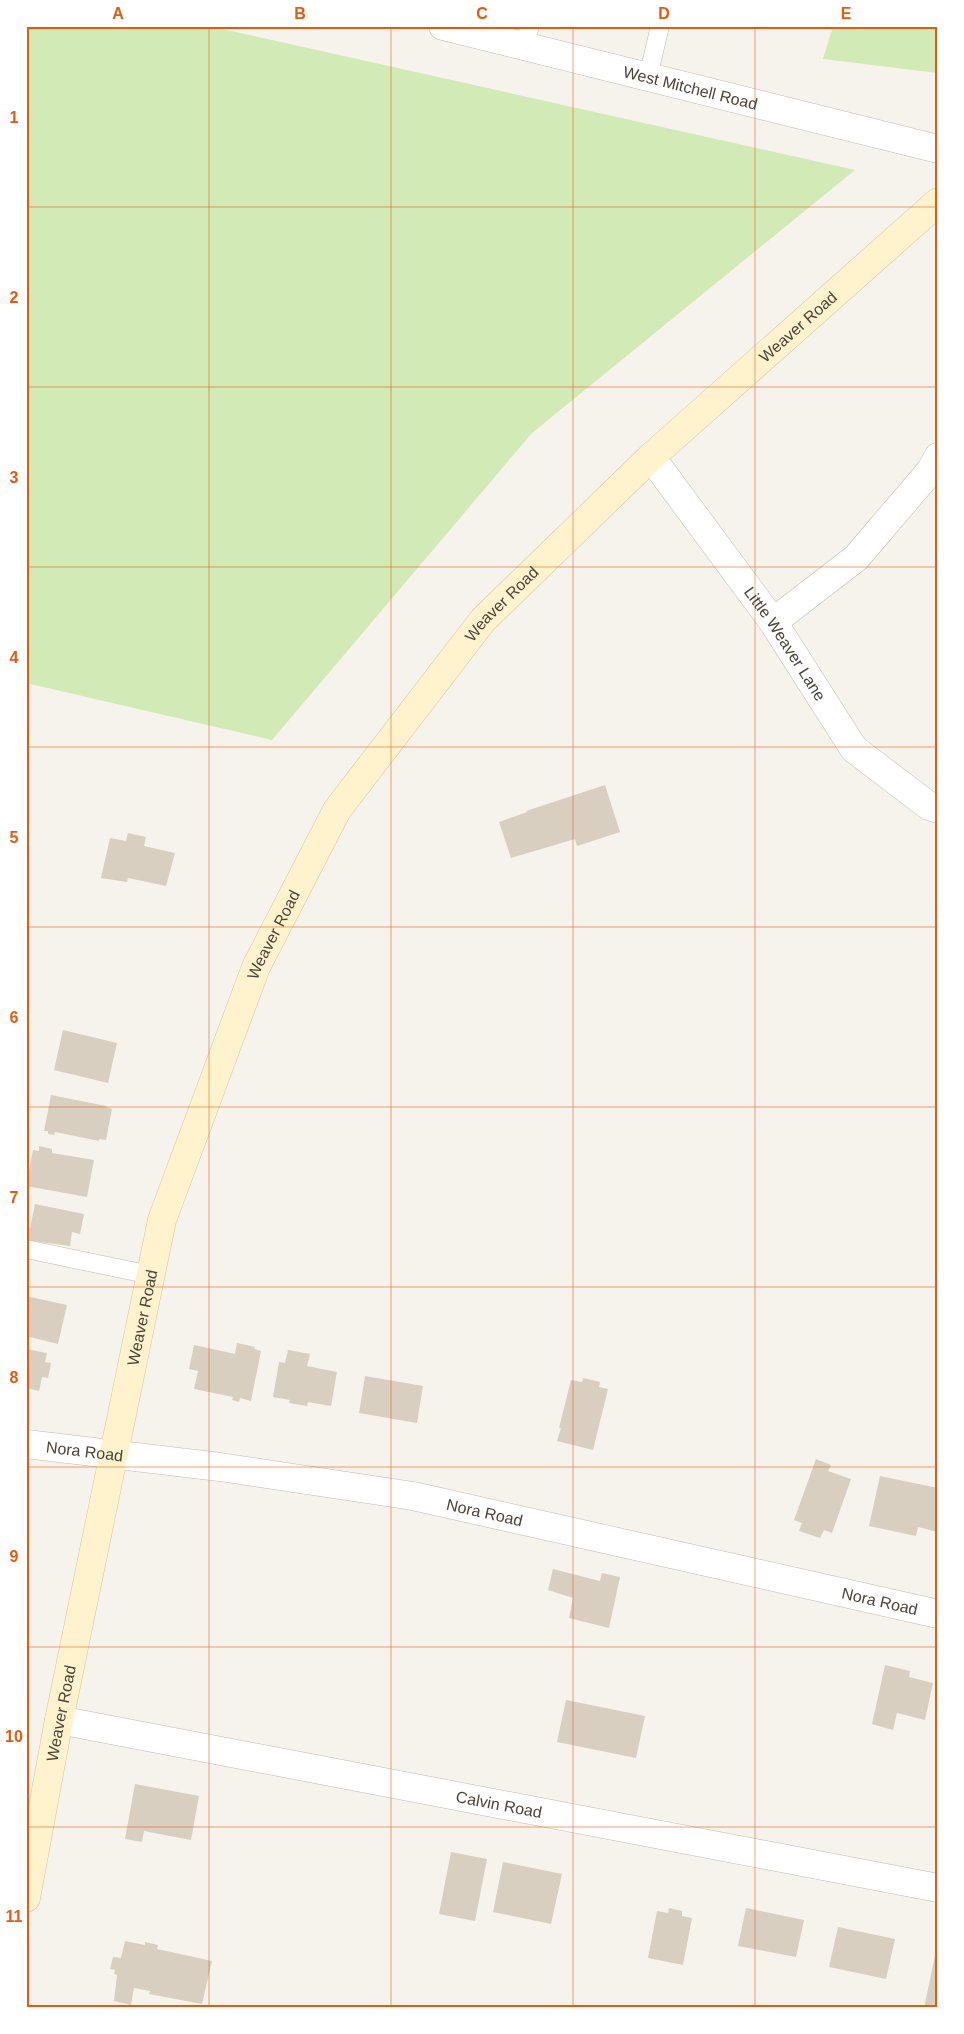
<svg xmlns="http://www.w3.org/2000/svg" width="964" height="2034" font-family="Helvetica,sans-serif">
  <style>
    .green { fill: #d2eab5 }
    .building { fill: #d8cfc1 }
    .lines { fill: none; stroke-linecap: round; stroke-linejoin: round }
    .service-casing { stroke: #c2bbae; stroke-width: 19 }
    .minor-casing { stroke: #c2bbae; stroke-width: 29 }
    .secondary-casing { stroke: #d6c79b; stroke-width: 29 }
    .service { stroke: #fff; stroke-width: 18 }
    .minor { stroke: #fff; stroke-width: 28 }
    .secondary { stroke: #fff3cd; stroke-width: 28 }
    .grid { fill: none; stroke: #e8590c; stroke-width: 1; stroke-opacity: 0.55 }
    .labels { text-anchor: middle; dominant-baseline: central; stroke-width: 4; stroke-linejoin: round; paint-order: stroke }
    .street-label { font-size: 16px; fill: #4b4439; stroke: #fff }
    .neatline { fill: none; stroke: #e8590c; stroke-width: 2 }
    .grid-label { font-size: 16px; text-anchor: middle; font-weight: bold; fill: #e8590c }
  </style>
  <rect width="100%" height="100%" fill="#f6f3ec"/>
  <g class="green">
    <path d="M 26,26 L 209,26 L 855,170 L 532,433 L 272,740 L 26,683 Z"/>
    <path d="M 833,26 L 938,26 L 938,73 L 823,59 Z"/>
  </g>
  <g class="building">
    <path d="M 605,785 L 620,832 L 577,846 L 575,839 L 511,858 L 499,822 L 527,812 L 526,811 Z"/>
    <path d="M 128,833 L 146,837 L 144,846 L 175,853 L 166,886 L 128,878 L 127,882 L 101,878 L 110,838 L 126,841 Z"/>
    <path d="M 63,1030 L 117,1043 L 108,1083 L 54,1070 Z"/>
    <path d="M 51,1095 L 106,1106 L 106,1107 L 112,1109 L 106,1140 L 99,1139 L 99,1141 L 55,1132 L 54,1135 L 48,1134 L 48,1131 L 44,1131 Z"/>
    <path d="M 39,1146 L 52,1149 L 52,1153 L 94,1160 L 87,1197 L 26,1186 L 33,1150 L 39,1151 Z"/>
    <path d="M 35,1204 L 84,1214 L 80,1234 L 72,1232 L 70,1246 L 26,1240 L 26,1227 L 30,1228 Z"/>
    <path d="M 26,1296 L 67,1305 L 58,1344 L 26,1336 Z"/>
    <path d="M 237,1343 L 255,1347 L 254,1349 L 261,1351 L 251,1401 L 240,1398 L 239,1402 L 232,1400 L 233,1397 L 194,1389 L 198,1371 L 189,1369 L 194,1345 L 235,1354 Z"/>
    <path d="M 26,1349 L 47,1353 L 45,1362 L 51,1363 L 48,1378 L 42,1377 L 39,1391 L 26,1388 Z"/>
    <path d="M 288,1350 L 310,1354 L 307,1366 L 337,1372 L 331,1406 L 308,1402 L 307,1406 L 289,1403 L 290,1400 L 273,1397 L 279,1362 L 285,1363 Z"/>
    <path d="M 365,1376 L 423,1386 L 417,1423 L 359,1413 Z"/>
    <path d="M 583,1378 L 600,1382 L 599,1387 L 608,1389 L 593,1450 L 557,1441 L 561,1428 L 559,1428 L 571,1380 L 582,1382 Z"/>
    <path d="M 816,1459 L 831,1465 L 828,1471 L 851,1479 L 832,1533 L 824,1530 L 820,1538 L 799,1531 L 802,1523 L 794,1520 Z"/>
    <path d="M 880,1476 L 938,1488 L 938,1532 L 918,1527 L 916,1536 L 869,1526 Z"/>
    <path d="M 553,1569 L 600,1581 L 602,1573 L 620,1577 L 609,1628 L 569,1618 L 573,1598 L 548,1590 Z"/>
    <path d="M 885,1665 L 910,1671 L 909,1677 L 933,1683 L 925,1720 L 897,1713 L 893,1730 L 872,1724 Z"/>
    <path d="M 566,1700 L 645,1716 L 636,1758 L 557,1742 Z"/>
    <path d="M 135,1784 L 199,1796 L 191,1840 L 144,1831 L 142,1842 L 125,1839 Z"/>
    <path d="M 451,1852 L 487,1859 L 475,1921 L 439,1914 Z"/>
    <path d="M 503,1862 L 562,1874 L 551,1924 L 493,1912 Z"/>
    <path d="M 669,1908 L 682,1911 L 682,1916 L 692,1918 L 683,1965 L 648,1958 L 657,1911 L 668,1913 Z"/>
    <path d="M 746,1908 L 804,1920 L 796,1957 L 738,1946 Z"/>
    <path d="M 838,1927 L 895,1939 L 886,1979 L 829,1967 Z"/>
    <path d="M 125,1941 L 145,1945 L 145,1942 L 158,1945 L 157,1949 L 212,1961 L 202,2004 L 149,1994 L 150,1991 L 134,1988 L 131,2005 L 114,2001 L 117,1975 L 114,1974 L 115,1970 L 110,1969 L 113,1957 L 121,1958 Z"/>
    <path d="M 936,1951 L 938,1952 L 938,2008 L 924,2008 Z"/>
  </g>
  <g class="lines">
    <g class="service-casing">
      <g id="service">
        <path d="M 524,47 L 530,26"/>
        <path d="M 648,77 L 660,26"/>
        <path d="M 26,1249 L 151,1275"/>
      </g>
    </g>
    <g class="minor-casing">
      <g id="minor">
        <path id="s1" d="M 443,26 L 938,149"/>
        <path id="s2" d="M 651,457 L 773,622 L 854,749 L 929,806 L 938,809"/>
        <path d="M 773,622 L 856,558 L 931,470 L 938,457"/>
        <path id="s3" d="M 26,1444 L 220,1467 L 413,1496 L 938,1614"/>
        <path id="s4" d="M 59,1720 L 938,1888"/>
      </g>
    </g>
    <g class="secondary-casing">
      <g id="secondary">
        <path id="s5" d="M 26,1898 L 59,1720 L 162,1220 L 256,967 L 337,810 L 483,620 L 651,457 L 938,202"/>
      </g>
    </g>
    <use href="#service" class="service"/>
    <use href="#minor" class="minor"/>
    <use href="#secondary" class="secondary"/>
  </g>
  <path class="grid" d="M 209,26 L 209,2008M 391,26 L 391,2008M 573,26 L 573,2008M 755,26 L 755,2008M 26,207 L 938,207M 26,387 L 938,387M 26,567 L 938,567M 26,747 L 938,747M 26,927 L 938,927M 26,1107 L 938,1107M 26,1287 L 938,1287M 26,1467 L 938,1467M 26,1647 L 938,1647M 26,1827 L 938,1827"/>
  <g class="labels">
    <g class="street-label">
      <text stroke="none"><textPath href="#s1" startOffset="255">West Mitchell Road</textPath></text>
      <text stroke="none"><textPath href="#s5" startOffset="1808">Weaver Road</textPath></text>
      <text stroke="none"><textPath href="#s5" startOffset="1402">Weaver Road</textPath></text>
      <text stroke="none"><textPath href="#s2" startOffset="230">Little Weaver Lane</textPath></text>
      <text stroke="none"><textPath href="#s5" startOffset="998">Weaver Road</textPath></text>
      <text stroke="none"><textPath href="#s5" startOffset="592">Weaver Road</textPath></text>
      <text stroke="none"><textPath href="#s3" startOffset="59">Nora Road</textPath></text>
      <text stroke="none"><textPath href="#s3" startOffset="464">Nora Road</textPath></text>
      <text stroke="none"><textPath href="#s3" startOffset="869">Nora Road</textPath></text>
      <text stroke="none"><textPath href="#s5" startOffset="188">Weaver Road</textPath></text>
      <text stroke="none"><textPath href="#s4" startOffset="448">Calvin Road</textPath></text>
    </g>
  </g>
  <rect width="964" height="2034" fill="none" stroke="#ffffff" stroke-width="55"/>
  <rect x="28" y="28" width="908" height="1978" class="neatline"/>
  <g class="grid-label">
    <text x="118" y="19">A</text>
    <text x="300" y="19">B</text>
    <text x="482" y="19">C</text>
    <text x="664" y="19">D</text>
    <text x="846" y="19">E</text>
    <text x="14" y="123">1</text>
    <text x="14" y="303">2</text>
    <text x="14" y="483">3</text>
    <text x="14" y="663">4</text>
    <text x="14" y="843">5</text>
    <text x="14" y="1023">6</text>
    <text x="14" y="1203">7</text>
    <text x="14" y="1383">8</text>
    <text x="14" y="1562">9</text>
    <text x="14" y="1742">10</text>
    <text x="14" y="1922">11</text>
  </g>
</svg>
